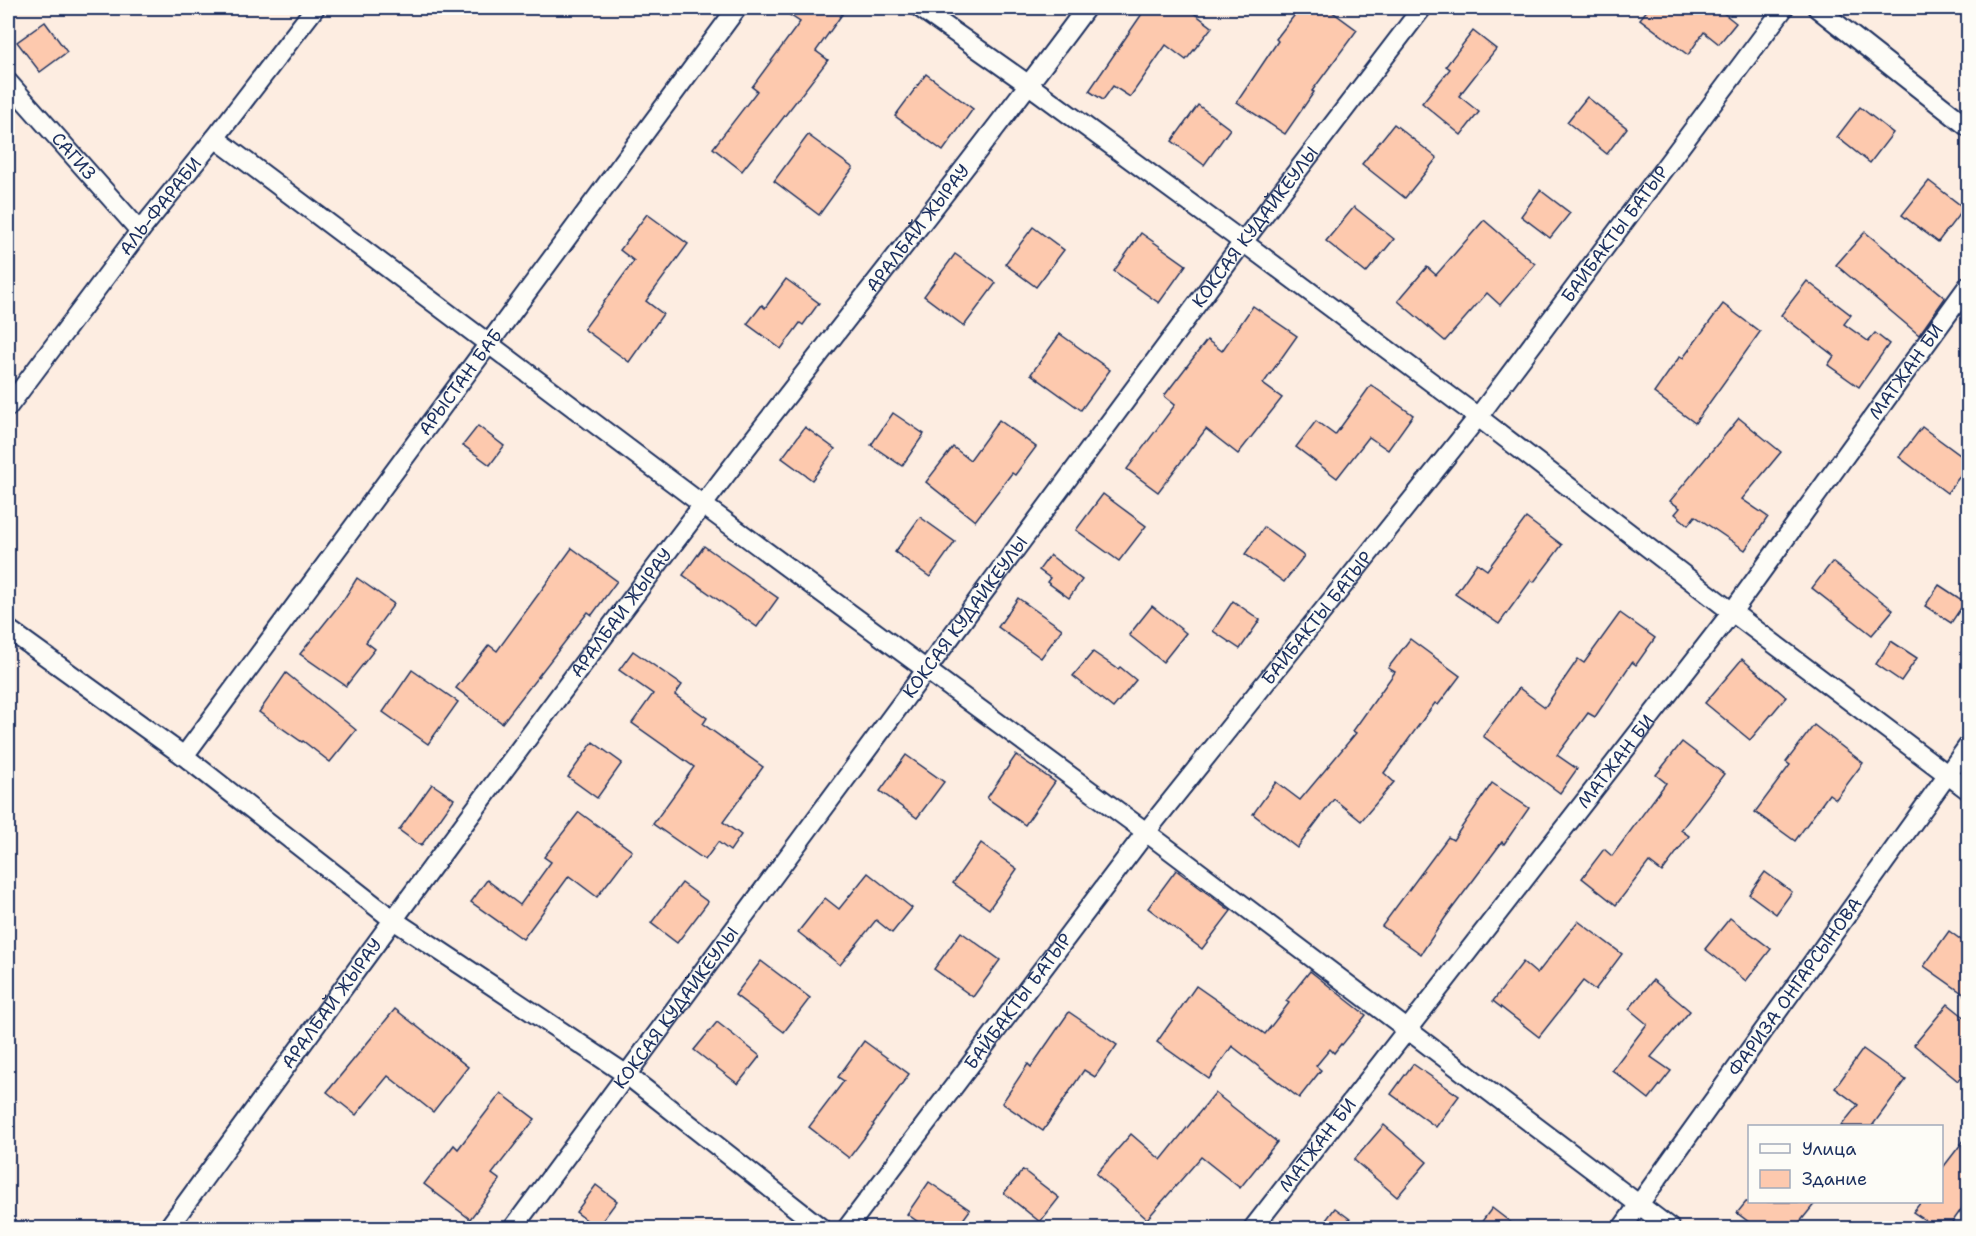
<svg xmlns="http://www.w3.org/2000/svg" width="1976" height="1236" font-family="'Shantell Sans',sans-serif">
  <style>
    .building { fill: #fdc9ae; stroke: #1b2f5e; stroke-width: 1.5 }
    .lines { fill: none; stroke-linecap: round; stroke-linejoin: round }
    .minor-casing { stroke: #1b2f5e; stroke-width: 22 }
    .minor { stroke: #fdfcf7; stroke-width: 18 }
    .labels { text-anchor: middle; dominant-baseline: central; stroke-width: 4.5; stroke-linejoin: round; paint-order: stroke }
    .street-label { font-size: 18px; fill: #1b2f5e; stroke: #fdfcf7 }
  </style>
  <rect width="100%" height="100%" fill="#fdede1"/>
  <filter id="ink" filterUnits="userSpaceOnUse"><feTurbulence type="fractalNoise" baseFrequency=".0167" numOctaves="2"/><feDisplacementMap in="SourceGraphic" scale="12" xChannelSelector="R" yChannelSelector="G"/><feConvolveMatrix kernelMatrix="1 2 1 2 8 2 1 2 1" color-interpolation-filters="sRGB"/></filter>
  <g filter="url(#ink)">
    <g class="building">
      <path d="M 779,8 L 835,8 L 843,13 L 816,51 L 828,60 L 742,171 L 713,148 L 757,91 L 752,87 L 800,22 Z"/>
      <path d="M 1146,8 L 1187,8 L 1212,27 L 1186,60 L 1166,45 L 1130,97 L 1113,86 L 1103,100 L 1089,91 Z"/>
      <path d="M 1300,8 L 1327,8 L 1357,30 L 1312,91 L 1314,92 L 1285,134 L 1237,102 L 1278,41 L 1276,39 Z"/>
      <path d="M 1649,8 L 1717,8 L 1736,23 L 1719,44 L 1704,32 L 1688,55 L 1640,19 Z"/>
      <path d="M 45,22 L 67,52 L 40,72 L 17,42 Z"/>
      <path d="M 1473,31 L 1496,49 L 1459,96 L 1479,112 L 1461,135 L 1422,103 L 1450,69 L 1446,66 Z"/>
      <path d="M 926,74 L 973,109 L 943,151 L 895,116 Z"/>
      <path d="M 1587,97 L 1627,128 L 1607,154 L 1567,122 Z"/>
      <path d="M 1198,105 L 1230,129 L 1204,165 L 1172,141 Z"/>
      <path d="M 1860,107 L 1893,133 L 1870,163 L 1837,137 Z"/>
      <path d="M 1394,124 L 1437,158 L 1405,198 L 1362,164 Z"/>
      <path d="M 808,135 L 853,168 L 819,215 L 774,181 Z"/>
      <path d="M 1929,181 L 1964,208 L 1938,242 L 1902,215 Z"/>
      <path d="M 1540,190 L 1570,213 L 1550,238 L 1521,216 Z"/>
      <path d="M 1354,207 L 1394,239 L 1366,273 L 1326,241 Z"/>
      <path d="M 647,214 L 688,244 L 646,301 L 663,314 L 629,362 L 584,329 L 634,261 L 620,250 Z"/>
      <path d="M 1484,220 L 1535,264 L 1500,305 L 1487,293 L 1445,341 L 1398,301 L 1427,267 L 1436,275 Z"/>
      <path d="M 1033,227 L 1064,250 L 1036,287 L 1005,264 Z"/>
      <path d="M 1865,232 L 1945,298 L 1919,335 L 1836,265 Z"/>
      <path d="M 1141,233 L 1186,265 L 1159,303 L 1114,271 Z"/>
      <path d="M 955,254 L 996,283 L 964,326 L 924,296 Z"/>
      <path d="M 786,279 L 819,303 L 803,325 L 800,323 L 781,349 L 747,324 L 762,305 L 765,308 Z"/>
      <path d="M 1807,281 L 1851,315 L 1844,324 L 1868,341 L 1875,333 L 1889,344 L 1859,387 L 1828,365 L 1834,356 L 1781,315 Z"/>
      <path d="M 1723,304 L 1760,332 L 1695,423 L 1654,393 L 1680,356 L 1683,358 Z"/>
      <path d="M 1253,306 L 1297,336 L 1263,384 L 1282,398 L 1238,454 L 1206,429 L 1158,492 L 1127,469 L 1175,405 L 1164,396 L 1207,340 L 1222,351 Z"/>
      <path d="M 1060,334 L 1110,370 L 1081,410 L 1031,374 Z"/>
      <path d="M 1371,385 L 1413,415 L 1388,450 L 1369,437 L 1337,478 L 1296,447 L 1316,421 L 1335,435 Z"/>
      <path d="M 893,413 L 924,434 L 902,466 L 871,445 Z"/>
      <path d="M 1739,418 L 1781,452 L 1742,499 L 1768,517 L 1745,550 L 1695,516 L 1688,525 L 1675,514 L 1680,508 L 1670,501 Z"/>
      <path d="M 999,420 L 1036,447 L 1015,475 L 1012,473 L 975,521 L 926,482 L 953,447 L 970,460 Z"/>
      <path d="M 478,426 L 504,446 L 490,465 L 463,445 Z"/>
      <path d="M 805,427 L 835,449 L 812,480 L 782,458 Z"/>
      <path d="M 1922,427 L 1968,461 L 1968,466 L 1947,493 L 1899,457 Z"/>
      <path d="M 1103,494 L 1146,526 L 1119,561 L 1076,530 Z"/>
      <path d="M 920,517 L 955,542 L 930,577 L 895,552 Z"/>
      <path d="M 1526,518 L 1562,545 L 1534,582 L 1531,580 L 1499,624 L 1455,594 L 1477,563 L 1487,570 Z"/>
      <path d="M 1264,527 L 1304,556 L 1284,582 L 1245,554 Z"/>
      <path d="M 704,546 L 778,598 L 757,627 L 683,575 Z"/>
      <path d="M 572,548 L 617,581 L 592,615 L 588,612 L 502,723 L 456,688 L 489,645 L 497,651 Z"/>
      <path d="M 1050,555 L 1082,580 L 1069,598 L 1047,582 L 1050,578 L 1039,570 Z"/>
      <path d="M 1832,562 L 1893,610 L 1872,635 L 1812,588 Z"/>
      <path d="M 357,578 L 394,604 L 366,642 L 375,649 L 346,686 L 300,654 L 344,599 Z"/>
      <path d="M 1939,585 L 1965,602 L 1951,623 L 1925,606 Z"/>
      <path d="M 1018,598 L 1062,629 L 1041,658 L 998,627 Z"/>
      <path d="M 1233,601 L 1260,620 L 1240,649 L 1213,631 Z"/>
      <path d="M 1152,606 L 1186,633 L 1163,662 L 1129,635 Z"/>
      <path d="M 1620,613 L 1655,638 L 1636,665 L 1632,662 L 1595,717 L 1588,713 L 1557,755 L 1577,769 L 1560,793 L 1483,736 L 1519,688 L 1545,707 L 1578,659 L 1584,663 Z"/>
      <path d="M 1410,639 L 1460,676 L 1438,705 L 1435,703 L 1384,773 L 1394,782 L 1361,821 L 1334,799 L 1297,848 L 1253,814 L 1276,782 L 1300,800 L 1356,733 L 1353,731 L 1395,672 L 1388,668 Z"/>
      <path d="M 1891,641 L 1917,658 L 1901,681 L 1876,664 Z"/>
      <path d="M 633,651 L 682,685 L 675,695 L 707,718 L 703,724 L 763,767 L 723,822 L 741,835 L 730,851 L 718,842 L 705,860 L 653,824 L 694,767 L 632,723 L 653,694 L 619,670 Z"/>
      <path d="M 1093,652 L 1118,669 L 1120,667 L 1136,680 L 1113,708 L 1073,676 Z"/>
      <path d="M 1742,659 L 1786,697 L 1750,740 L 1705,703 Z"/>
      <path d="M 412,670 L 458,702 L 428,744 L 383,712 Z"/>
      <path d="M 286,673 L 356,730 L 330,762 L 303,741 L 302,742 L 259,712 Z"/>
      <path d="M 1814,725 L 1863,763 L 1836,799 L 1829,794 L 1795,841 L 1755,812 L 1790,765 L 1786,762 Z"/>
      <path d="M 593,742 L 622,763 L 597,798 L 568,777 Z"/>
      <path d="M 1682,742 L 1724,774 L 1681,830 L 1689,836 L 1662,872 L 1649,862 L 1616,905 L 1582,878 L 1604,849 L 1612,856 L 1666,783 L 1656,775 Z"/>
      <path d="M 906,755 L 944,782 L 917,818 L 880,791 Z"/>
      <path d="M 1016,755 L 1055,782 L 1025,825 L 987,798 Z"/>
      <path d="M 1492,783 L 1529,808 L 1504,844 L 1502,842 L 1445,918 L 1421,954 L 1382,926 L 1448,837 L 1453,840 Z"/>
      <path d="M 432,784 L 454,799 L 421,846 L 399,830 Z"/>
      <path d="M 579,812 L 632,851 L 597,897 L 569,876 L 523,939 L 471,902 L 487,880 L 520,905 L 551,862 L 544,857 Z"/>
      <path d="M 981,843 L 1017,869 L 989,909 L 953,883 Z"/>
      <path d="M 1176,870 L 1231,911 L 1202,949 L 1148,908 Z"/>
      <path d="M 1765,872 L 1792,892 L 1776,914 L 1749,894 Z"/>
      <path d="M 868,873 L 912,908 L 892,933 L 876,920 L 840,965 L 798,932 L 825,898 L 839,909 Z"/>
      <path d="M 682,883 L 708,902 L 677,943 L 651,923 Z"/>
      <path d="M 1730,918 L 1771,949 L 1746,981 L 1705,949 Z"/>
      <path d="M 1578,921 L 1622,954 L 1595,990 L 1583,981 L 1539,1037 L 1493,1001 L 1523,962 L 1537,974 Z"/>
      <path d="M 1949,931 L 1968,945 L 1968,997 L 1924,966 Z"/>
      <path d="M 961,932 L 1000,960 L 973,997 L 934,969 Z"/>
      <path d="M 761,961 L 810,998 L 784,1032 L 735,995 Z"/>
      <path d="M 1310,971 L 1366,1015 L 1342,1045 L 1341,1044 L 1334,1053 L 1330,1049 L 1316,1066 L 1321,1070 L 1299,1098 L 1232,1046 L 1209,1079 L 1157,1042 L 1196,986 L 1265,1034 L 1289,1003 L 1286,1001 Z"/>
      <path d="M 1653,980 L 1690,1011 L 1651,1057 L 1671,1071 L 1649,1099 L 1612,1070 L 1647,1024 L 1629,1009 Z"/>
      <path d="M 1948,1004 L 1968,1020 L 1968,1068 L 1958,1081 L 1914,1045 Z"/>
      <path d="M 395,1009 L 468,1067 L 433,1112 L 388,1076 L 356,1115 L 327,1092 Z"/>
      <path d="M 1069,1012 L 1117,1045 L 1095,1077 L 1084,1070 L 1043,1131 L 1002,1103 L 1028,1064 L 1031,1067 Z"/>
      <path d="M 717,1022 L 760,1056 L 738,1084 L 694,1050 Z"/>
      <path d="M 864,1041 L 909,1074 L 873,1124 L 874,1125 L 849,1158 L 809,1127 L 844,1081 L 838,1077 Z"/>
      <path d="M 1863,1049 L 1906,1080 L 1872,1126 L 1841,1126 L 1858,1105 L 1835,1088 Z"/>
      <path d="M 1413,1064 L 1459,1096 L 1436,1127 L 1391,1094 Z"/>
      <path d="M 501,1093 L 535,1119 L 492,1174 L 500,1180 L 470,1219 L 424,1184 L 454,1145 L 458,1149 Z"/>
      <path d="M 1215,1093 L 1277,1142 L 1240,1188 L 1201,1157 L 1147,1219 L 1096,1174 L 1131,1134 L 1161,1160 Z"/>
      <path d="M 1384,1125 L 1427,1162 L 1397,1197 L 1354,1160 Z"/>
      <path d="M 1968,1135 L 1968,1200 L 1948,1228 L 1937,1228 L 1913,1212 L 1921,1202 L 1941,1202 L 1941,1170 Z"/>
      <path d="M 1023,1170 L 1059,1198 L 1040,1222 L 1004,1193 Z"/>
      <path d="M 929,1182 L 970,1210 L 957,1228 L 927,1228 L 907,1214 Z"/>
      <path d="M 596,1185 L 617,1201 L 597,1228 L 576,1212 Z"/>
      <path d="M 1746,1202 L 1816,1202 L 1795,1228 L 1757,1228 L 1737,1213 Z"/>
      <path d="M 1335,1208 L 1362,1228 L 1320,1228 Z"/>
      <path d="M 1492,1208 L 1518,1228 L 1477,1228 Z"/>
    </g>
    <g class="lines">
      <g class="minor-casing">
        <g id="minor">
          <path d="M 920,8 L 1029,85 L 1243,242 L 1478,417 L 1732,612 L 1968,790"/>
          <path d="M 1817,8 L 1968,127"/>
          <path id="s1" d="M 8,82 L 140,231"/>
          <path d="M 215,138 L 703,505 L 1146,832 L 1670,1228"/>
          <path id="s2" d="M 8,407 L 140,231 L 215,138 L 315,8"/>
          <path d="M 8,629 L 184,756 L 392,919 L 627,1075 L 821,1228"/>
          <path id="s3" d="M 184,756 L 737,8"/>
          <path id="s4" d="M 168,1228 C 344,986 521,744 702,506 C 829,339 962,176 1086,8"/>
          <path id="s5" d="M 513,1228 L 1243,242 L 1422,8"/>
          <path id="s6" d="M 847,1228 L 1146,832 L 1478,417 L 1784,8"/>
          <path id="s7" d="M 1253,1228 L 1732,612 L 1968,286"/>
          <path id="s8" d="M 1622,1228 L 1968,746"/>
        </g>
      </g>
      <use href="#minor" class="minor"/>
    </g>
  </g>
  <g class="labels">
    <g class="street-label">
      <text stroke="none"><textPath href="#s1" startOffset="99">САГИЗ</textPath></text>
      <text stroke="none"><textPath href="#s2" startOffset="252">АЛЬ-ФАРАБИ</textPath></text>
      <text stroke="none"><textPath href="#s5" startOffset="1246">КОКСАЯ КУДАЙКЕУЛЫ</textPath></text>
      <text stroke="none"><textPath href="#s4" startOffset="1250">АРАЛБАЙ ЖЫРАУ</textPath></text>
      <text stroke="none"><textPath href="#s6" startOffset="1256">БАЙБАКТЫ БАТЫР</textPath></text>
      <text stroke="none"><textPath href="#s7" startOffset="1077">МАТЖАН БИ</textPath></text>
      <text stroke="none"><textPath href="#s3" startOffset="465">АРЫСТАН БАБ</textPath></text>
      <text stroke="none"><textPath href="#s4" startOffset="764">АРАЛБАЙ ЖЫРАУ</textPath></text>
      <text stroke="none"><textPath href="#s5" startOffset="760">КОКСАЯ КУДАЙКЕУЛЫ</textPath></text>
      <text stroke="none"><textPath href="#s6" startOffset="770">БАЙБАКТЫ БАТЫР</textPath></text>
      <text stroke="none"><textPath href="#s7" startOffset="591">МАТЖАН БИ</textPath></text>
      <text stroke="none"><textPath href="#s8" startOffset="297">ФАРИЗА ОНГАРСЫНОВА</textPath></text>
      <text stroke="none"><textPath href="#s6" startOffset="284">БАЙБАКТЫ БАТЫР</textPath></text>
      <text stroke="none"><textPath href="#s4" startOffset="278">АРАЛБАЙ ЖЫРАУ</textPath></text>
      <text stroke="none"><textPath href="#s5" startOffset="274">КОКСАЯ КУДАЙКЕУЛЫ</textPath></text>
      <text stroke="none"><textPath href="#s7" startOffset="105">МАТЖАН БИ</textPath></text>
    </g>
  </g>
  <rect width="1976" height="1236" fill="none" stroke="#fdfcf7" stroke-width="30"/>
  <rect x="15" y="15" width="1946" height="1206" fill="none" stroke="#1b2f5e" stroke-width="2" filter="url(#ink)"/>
  <rect x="1748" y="1125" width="195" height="78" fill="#fdfcf7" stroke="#a3aaba" stroke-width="1.5"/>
  <rect x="1760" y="1144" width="30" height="9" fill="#fdfcf7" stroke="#a3aaba" stroke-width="1.5"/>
  <text x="1802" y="1155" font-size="18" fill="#1b2f5e">Улица</text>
  <rect x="1760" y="1170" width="30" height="18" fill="#fdc9ae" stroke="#a3aaba" stroke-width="1.5"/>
  <text x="1802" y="1185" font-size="18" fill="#1b2f5e">Здание</text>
</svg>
